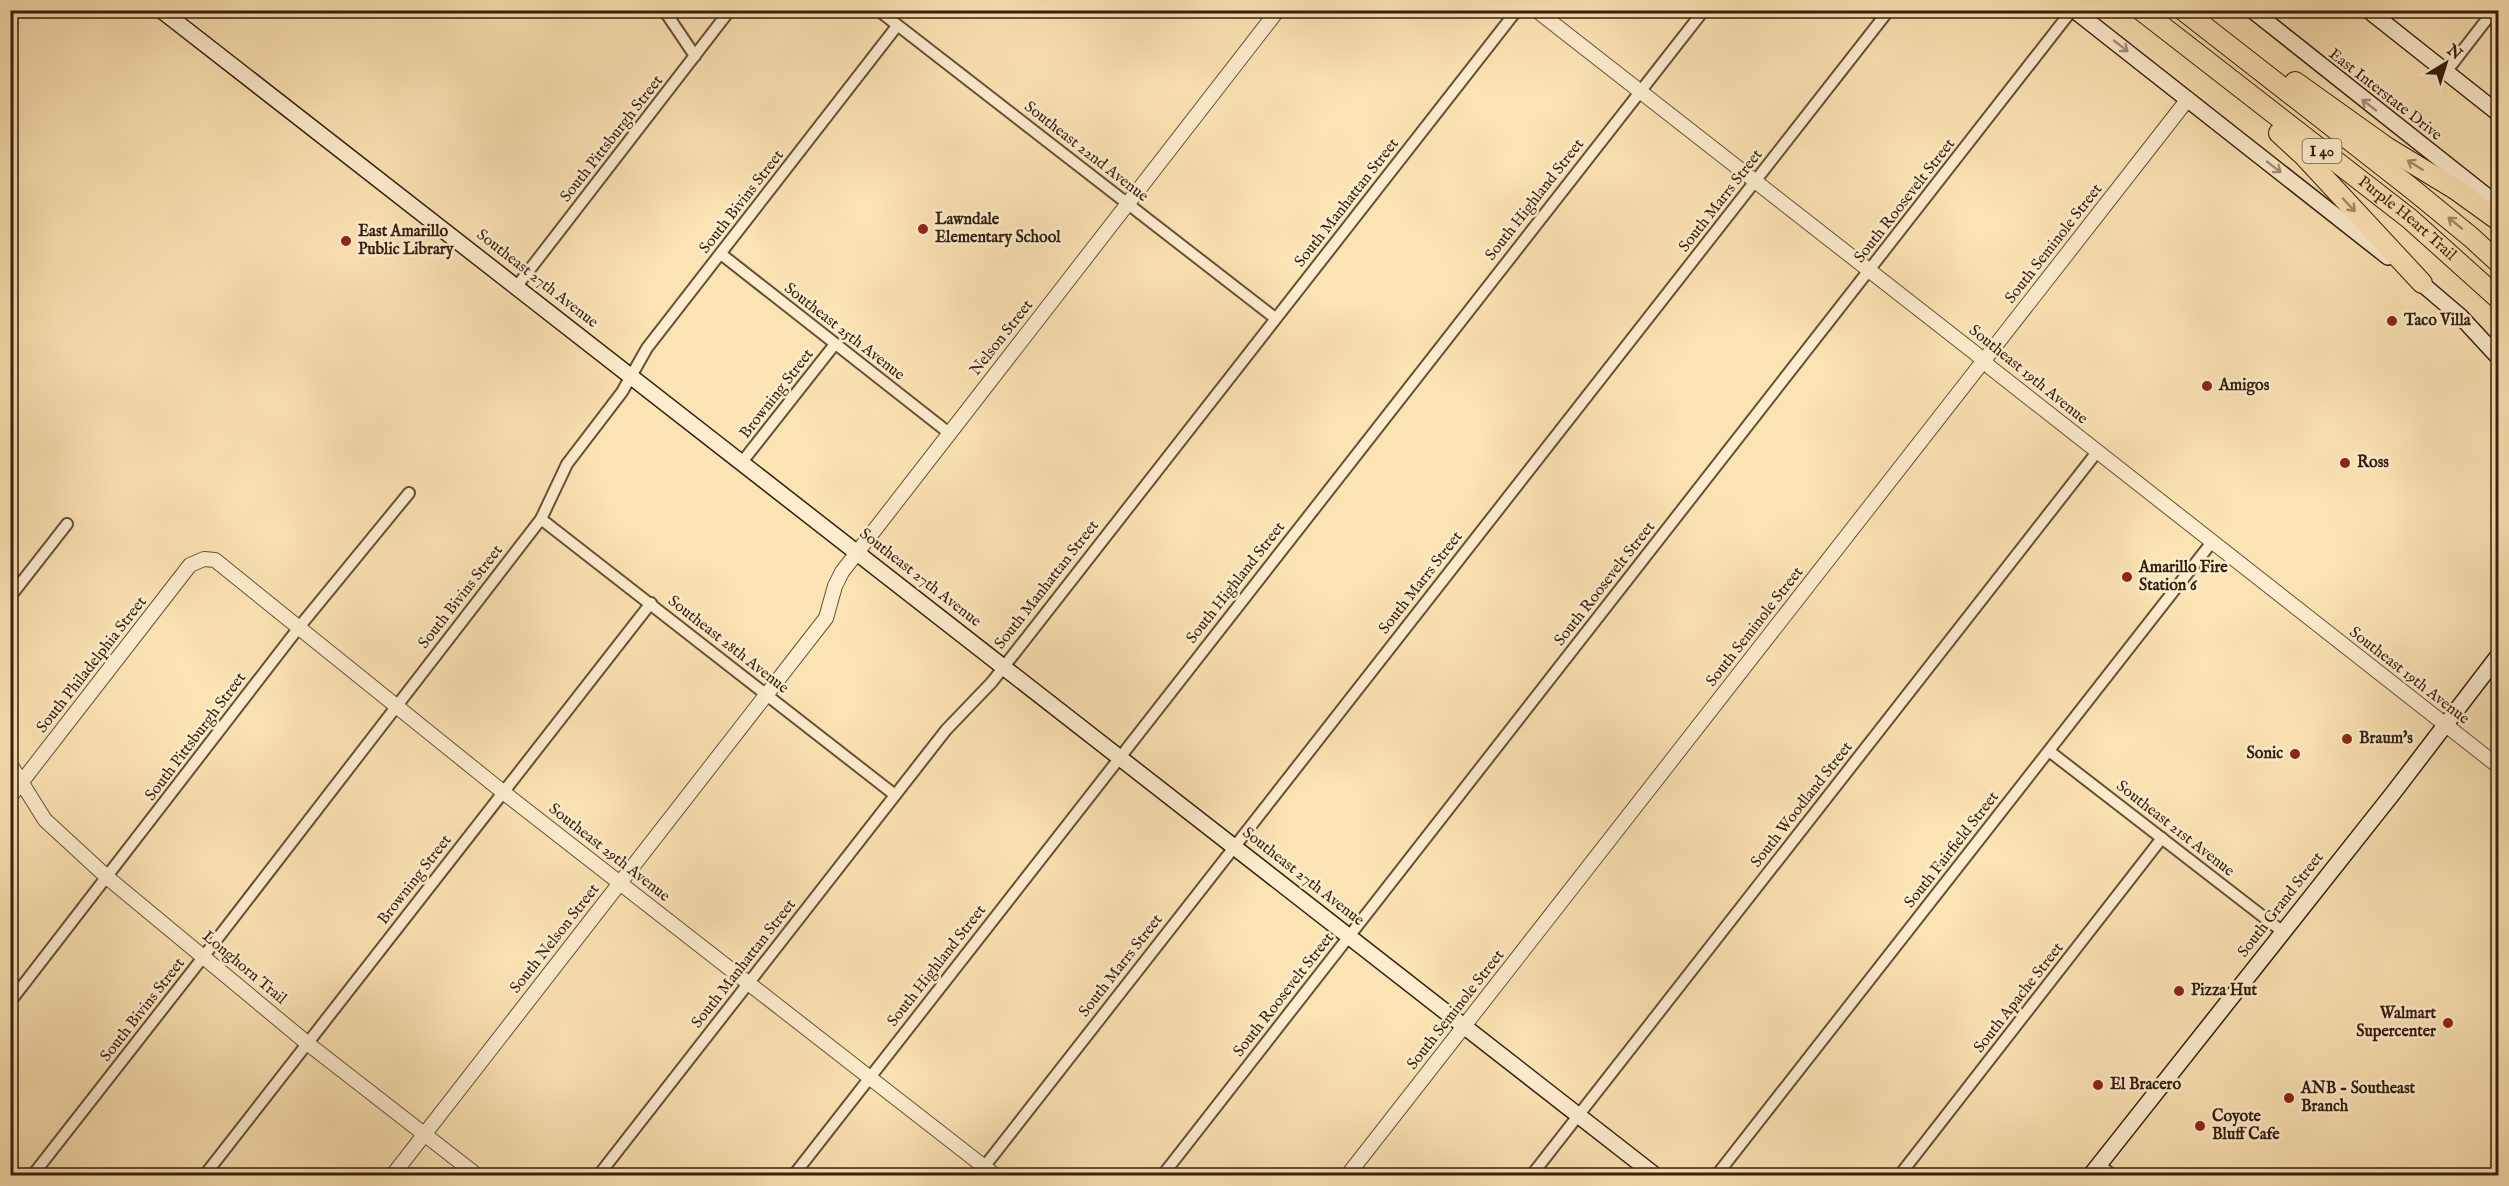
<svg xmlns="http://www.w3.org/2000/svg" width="2509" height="1186" font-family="'IM FELL English',serif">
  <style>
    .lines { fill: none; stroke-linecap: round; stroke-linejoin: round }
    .minor-casing { stroke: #665036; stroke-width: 14 }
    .tertiary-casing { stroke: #665036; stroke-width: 16 }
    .secondary-casing { stroke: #341f0c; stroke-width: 18 }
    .motorway-casing { stroke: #341f0c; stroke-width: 22 }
    .minor { stroke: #fdedce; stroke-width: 10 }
    .tertiary { stroke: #fdedce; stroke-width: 14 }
    .secondary { stroke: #fdedce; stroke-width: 15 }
    .motorway { stroke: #fce3b4; stroke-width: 20 }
    .oneway { stroke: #a39077 }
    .oneway2 { stroke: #a28b68 }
    .poi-dot { fill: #8f2418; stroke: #fdedce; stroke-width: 2 }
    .labels { text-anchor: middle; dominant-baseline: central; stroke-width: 5; stroke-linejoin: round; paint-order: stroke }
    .shield { fill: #fdedce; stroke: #705d46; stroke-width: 1.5 }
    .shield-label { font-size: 15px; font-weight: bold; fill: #341f0c }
    .street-label { font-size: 16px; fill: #341f0c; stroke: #fdedce }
    .poi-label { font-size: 16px; font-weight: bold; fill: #341f0c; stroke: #fdedce; text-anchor: start }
  </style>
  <rect width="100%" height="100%" fill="#fce3b4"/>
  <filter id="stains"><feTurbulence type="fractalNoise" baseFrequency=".00333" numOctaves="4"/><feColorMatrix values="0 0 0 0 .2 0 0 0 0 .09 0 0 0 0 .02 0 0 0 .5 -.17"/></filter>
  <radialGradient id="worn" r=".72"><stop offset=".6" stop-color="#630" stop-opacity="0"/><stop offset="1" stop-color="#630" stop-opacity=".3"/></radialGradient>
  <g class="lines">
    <g class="minor-casing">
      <g id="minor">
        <path d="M 664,10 L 695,56"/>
        <path d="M 878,10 L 1275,318"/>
        <path d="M 2446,72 L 2494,10"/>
        <path d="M 721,254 L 949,433"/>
        <path d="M 517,286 L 730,10"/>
        <path d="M 742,462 L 835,344"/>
        <path d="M 541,519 L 895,795"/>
        <path d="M 10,597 L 67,524"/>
        <path d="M 2049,751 L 2283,932"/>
        <path d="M 10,1002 L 300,626 L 409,493"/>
        <path d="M 2099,1164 L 2113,1176"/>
        <path d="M 32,1176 L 204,956 L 541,519 L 567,464 L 622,392 L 647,348 L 897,26"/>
        <path d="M 204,1176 L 651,603"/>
        <path d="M 598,1176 L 946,730 L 992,682 L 1517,10"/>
        <path d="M 793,1176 L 1704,10"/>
        <path d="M 977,1176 L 1889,10"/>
        <path d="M 1162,1176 L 2072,10"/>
        <path d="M 1531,1176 L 2097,452"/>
        <path d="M 1716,1176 L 2212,542"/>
        <path d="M 1899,1176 L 2162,838"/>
      </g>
    </g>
    <g class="tertiary-casing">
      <g id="tertiary">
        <path d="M 1536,10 L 1975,353 L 1991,368 L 2498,766"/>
        <path d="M 10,764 L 45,820 L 108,878 L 307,1043 L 478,1176"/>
        <path d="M 10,797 L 190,565 L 204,559 L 215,560 L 503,792 L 996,1176"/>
        <path d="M 392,1176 L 826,618 L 835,586 L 842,572 L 1278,10"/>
        <path d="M 1347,1176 L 2188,99"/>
      </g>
    </g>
    <g class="secondary-casing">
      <g id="secondary">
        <path d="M 161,10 L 1656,1176"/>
        <path d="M 2074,10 L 2388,257"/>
        <path d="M 2252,10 L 2498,205"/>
        <path d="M 2368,10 L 2498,113"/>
        <path d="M 10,13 L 13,10"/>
        <path d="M 2414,277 L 2461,317 L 2498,357"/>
        <path d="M 2090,1176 L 2394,792 L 2498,656"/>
      </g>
    </g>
    <g class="motorway-casing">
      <g id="motorway">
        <path id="s1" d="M 2141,10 L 2410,219 L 2498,298"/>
        <path d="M 2183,10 L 2411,188 L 2472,238 L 2498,262"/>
        <path d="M 2295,82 L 2386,147 L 2455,189 L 2498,220"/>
        <path d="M 2279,133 L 2304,156 L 2422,283"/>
      </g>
    </g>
    <use href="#minor" class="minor"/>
    <use href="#tertiary" class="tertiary"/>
    <use href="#secondary" class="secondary"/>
    <use href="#motorway" class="motorway"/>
  </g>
  <defs><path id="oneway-shaft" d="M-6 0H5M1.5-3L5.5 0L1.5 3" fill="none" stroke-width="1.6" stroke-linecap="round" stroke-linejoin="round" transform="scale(1.5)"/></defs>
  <g class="oneway">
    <use href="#oneway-shaft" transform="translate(2121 46) rotate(38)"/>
    <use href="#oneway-shaft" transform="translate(2369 105) rotate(-142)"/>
    <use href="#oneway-shaft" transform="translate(2274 167) rotate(38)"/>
  </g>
  <g class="oneway2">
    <use href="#oneway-shaft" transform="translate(2415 165) rotate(-148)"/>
    <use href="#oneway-shaft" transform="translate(2349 205) rotate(47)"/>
    <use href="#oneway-shaft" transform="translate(2455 223) rotate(-141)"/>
  </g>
  <g class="poi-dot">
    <circle cx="923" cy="229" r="6"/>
    <circle cx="346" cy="241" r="6"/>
    <circle cx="2392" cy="321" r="6"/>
    <circle cx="2207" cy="386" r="6"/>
    <circle cx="2345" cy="463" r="6"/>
    <circle cx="2127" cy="577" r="6"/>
    <circle cx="2347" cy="739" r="6"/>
    <circle cx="2295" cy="754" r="6"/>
    <circle cx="2179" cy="991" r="6"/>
    <circle cx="2448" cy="1023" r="6"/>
    <circle cx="2098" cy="1085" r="6"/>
    <circle cx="2289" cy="1098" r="6"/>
    <circle cx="2200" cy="1126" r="6"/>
  </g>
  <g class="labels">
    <rect class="shield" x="2302.5" y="139" width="39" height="24" rx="4.5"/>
    <g class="shield-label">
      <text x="2322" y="151">I 40</text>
    </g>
    <g class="street-label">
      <text transform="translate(2385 95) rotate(38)">East Interstate Drive</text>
      <text transform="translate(612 139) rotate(-52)">South Pittsburgh Street</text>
      <text transform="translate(1086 152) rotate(38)">Southeast 22nd Avenue</text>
      <text transform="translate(1535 200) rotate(-52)">South Highland Street</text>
      <text transform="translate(1721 201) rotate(-52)">South Marrs Street</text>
      <text transform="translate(1905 201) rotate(-52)">South Roosevelt Street</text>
      <text transform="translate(742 202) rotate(-52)">South Bivins Street</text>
      <text transform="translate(1347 203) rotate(-52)">South Manhattan Street</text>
      <text stroke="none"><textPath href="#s1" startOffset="338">Purple Heart Trail</textPath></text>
      <text transform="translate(2054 244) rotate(-52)">South Seminole Street</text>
      <text transform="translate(537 279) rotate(38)">Southeast 27th Avenue</text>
      <text transform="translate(844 332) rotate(38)">Southeast 25th Avenue</text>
      <text transform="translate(1002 338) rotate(-52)">Nelson Street</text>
      <text transform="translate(2028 375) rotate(39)">Southeast 19th Avenue</text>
      <text transform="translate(777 394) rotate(-52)">Browning Street</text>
      <text transform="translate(920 578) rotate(38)">Southeast 27th Avenue</text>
      <text transform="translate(1236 583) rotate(-52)">South Highland Street</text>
      <text transform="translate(1421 583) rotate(-52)">South Marrs Street</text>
      <text transform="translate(1605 584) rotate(-52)">South Roosevelt Street</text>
      <text transform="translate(1047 585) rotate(-52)">South Manhattan Street</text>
      <text transform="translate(461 597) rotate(-52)">South Bivins Street</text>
      <text transform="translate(1755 627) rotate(-52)">South Seminole Street</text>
      <text transform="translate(728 645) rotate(38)">Southeast 28th Avenue</text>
      <text transform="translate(92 665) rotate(-52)">South Philadelphia Street</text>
      <text transform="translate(2409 676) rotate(38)">Southeast 19th Avenue</text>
      <text transform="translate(196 737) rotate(-53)">South Pittsburgh Street</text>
      <text transform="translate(1802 805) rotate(-52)">South Woodland Street</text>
      <text transform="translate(2175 829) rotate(38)">Southeast 21st Avenue</text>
      <text transform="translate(1952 850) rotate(-52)">South Fairfield Street</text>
      <text transform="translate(609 853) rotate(38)">Southeast 29th Avenue</text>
      <text transform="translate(1303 877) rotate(38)">Southeast 27th Avenue</text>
      <text transform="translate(415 880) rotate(-52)">Browning Street</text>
      <text transform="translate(2281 905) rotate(-52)">South Grand Street</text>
      <text transform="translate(555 939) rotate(-52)">South Nelson Street</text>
      <text transform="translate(744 964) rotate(-52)">South Manhattan Street</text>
      <text transform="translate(937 966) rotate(-52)">South Highland Street</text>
      <text transform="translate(1121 966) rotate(-52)">South Marrs Street</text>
      <text transform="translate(244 968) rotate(40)">Longhorn Trail</text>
      <text transform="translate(1284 995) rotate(-52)">South Roosevelt Street</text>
      <text transform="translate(2019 998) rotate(-52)">South Apache Street</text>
      <text transform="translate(143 1010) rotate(-52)">South Bivins Street</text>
      <text transform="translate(1456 1010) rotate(-52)">South Seminole Street</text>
    </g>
    <g class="poi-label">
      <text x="935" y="220">Lawndale<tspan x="935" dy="18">Elementary School</tspan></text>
      <text x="358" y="232">East Amarillo<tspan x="358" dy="18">Public Library</tspan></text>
      <text x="2404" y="321">Taco Villa</text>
      <text x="2219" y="386">Amigos</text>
      <text x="2357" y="463">Ross</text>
      <text x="2139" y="568">Amarillo Fire<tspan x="2139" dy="18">Station 6</tspan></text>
      <text x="2359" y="739">Braum's</text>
      <text x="2283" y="754" text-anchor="end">Sonic</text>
      <text x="2191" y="991">Pizza Hut</text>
      <text x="2436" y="1014" text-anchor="end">Walmart<tspan x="2436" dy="18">Supercenter</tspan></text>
      <text x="2110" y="1085">El Bracero</text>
      <text x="2301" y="1089">ANB - Southeast<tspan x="2301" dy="18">Branch</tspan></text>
      <text x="2212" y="1117">Coyote<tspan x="2212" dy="18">Bluff Cafe</tspan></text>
    </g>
  </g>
  <rect width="2509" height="1186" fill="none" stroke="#fce3b4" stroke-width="36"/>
  <rect x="12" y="12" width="2485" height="1162" fill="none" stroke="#341f0c" stroke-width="3"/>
  <rect x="18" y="18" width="2473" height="1150" fill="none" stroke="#341f0c" stroke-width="1.5"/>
  <g transform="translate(2446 63) rotate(38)" stroke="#fdedce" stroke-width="4.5" paint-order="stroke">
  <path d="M0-4.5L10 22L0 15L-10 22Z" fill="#341f0c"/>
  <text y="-9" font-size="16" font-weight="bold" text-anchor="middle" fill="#341f0c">N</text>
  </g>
  <rect width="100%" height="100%" filter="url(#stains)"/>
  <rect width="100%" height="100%" fill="url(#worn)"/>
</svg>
